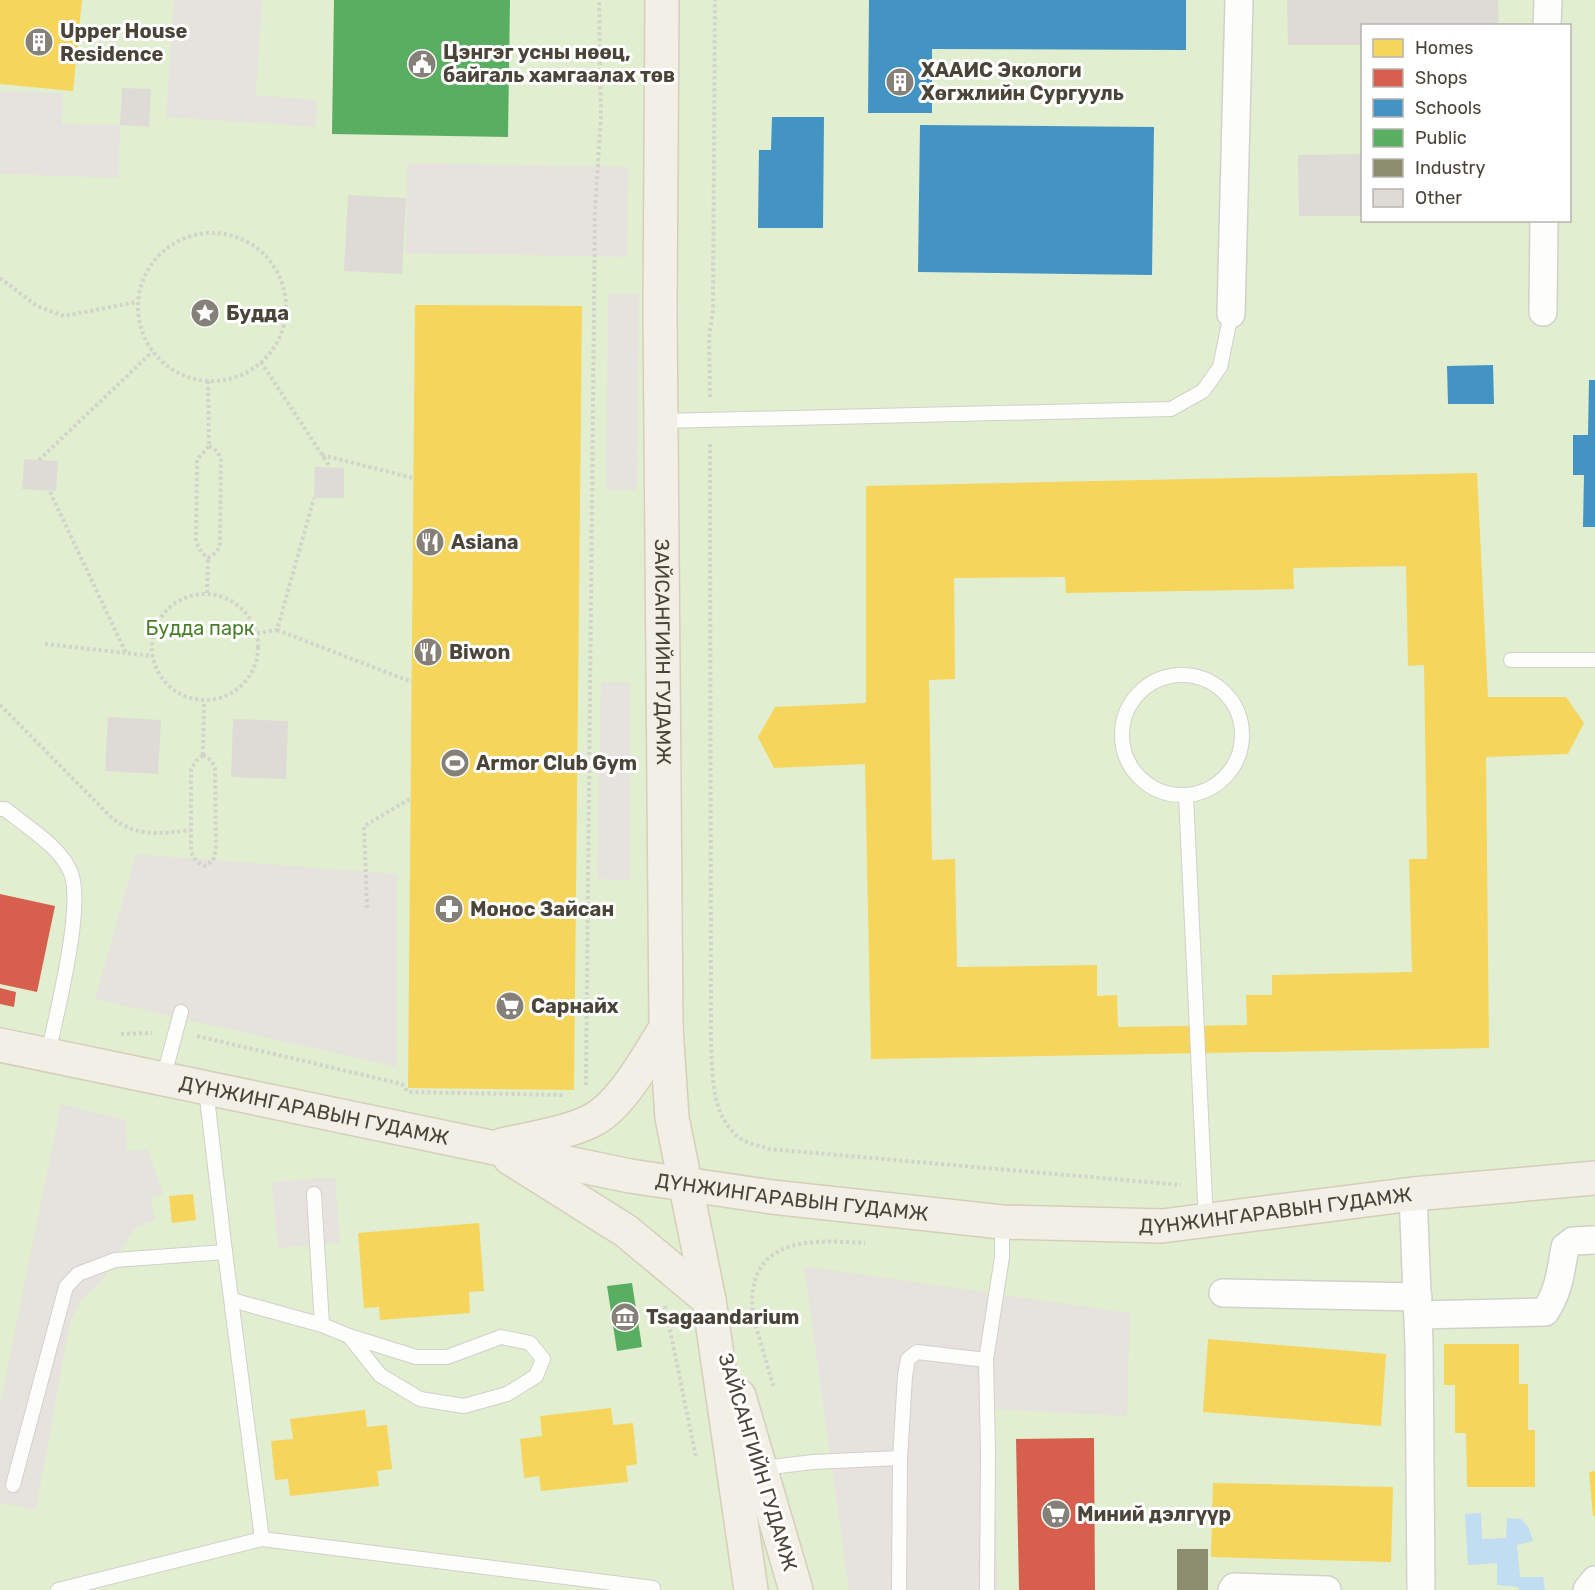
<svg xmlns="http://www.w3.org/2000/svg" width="1595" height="1590" font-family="Rubik,sans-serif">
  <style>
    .green { fill: #e1eecf; fill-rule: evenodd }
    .parking { fill: #e6e3df }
    .water { fill: #c0ddf1 }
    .homes { fill: #f6d55c; fill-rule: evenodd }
    .shops { fill: #d6604d }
    .schools { fill: #4393c3 }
    .public { fill: #5aae61 }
    .industry { fill: #8c8c6e }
    .building { fill: #dedbd6 }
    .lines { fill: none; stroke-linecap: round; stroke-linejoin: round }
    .service-casing { stroke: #d2d0cb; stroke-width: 16 }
    .minor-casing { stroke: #d2d0cb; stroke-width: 30 }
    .primary-casing { stroke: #d6cebb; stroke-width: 36 }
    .path { stroke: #d3d2cc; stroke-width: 4; stroke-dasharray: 3 3; stroke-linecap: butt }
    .service { stroke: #fdfdfc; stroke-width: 14 }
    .minor { stroke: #fdfdfc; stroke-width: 27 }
    .primary { stroke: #f2efe6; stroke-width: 33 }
    .labels { text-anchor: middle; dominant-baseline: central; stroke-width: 6; stroke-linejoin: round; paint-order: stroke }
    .poi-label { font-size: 20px; font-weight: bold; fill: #4b4439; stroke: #fff; text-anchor: start }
    .park-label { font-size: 20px; fill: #4a7f2a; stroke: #fff }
    .street-label { font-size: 20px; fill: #4b4439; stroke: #fff }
  </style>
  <rect width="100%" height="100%" fill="#f4f2ee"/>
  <path class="green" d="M 0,0 L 1595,0 L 1595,1590 L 0,1590 ZM 1362,26 L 1570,26 L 1570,220 L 1362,220 Z"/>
  <g class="parking">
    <path d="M 174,0 L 262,0 L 256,95 L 317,100 L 316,127 L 166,117 Z"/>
    <path d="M 0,91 L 63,93 L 62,124 L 120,125 L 118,178 L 0,174 Z"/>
    <path d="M 407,163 L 628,167 L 627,257 L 406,253 Z"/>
    <path d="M 608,294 L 639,294 L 637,490 L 606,490 Z"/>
    <path d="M 601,682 L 630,682 L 630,880 L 597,879 Z"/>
    <path d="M 136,854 L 397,874 L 397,1067 L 95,999 Z"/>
    <path d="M 61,1104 L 126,1120 L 127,1151 L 148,1150 L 163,1194 L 150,1198 L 155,1220 L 136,1227 L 100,1283 L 81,1300 L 70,1322 L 36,1510 L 0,1503 L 0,1405 Z"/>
    <path d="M 335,1177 L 340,1243 L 278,1248 L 272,1182 Z"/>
    <path d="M 804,1266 L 1130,1313 L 1127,1416 L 993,1409 L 998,1590 L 849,1590 Z"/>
  </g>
  <path class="water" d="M 1481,1513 L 1482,1539 L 1506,1538 L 1507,1518 L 1521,1519 L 1529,1528 L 1533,1541 L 1517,1545 L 1520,1577 L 1543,1577 L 1545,1590 L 1519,1590 L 1518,1587 L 1497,1585 L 1497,1563 L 1468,1565 L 1465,1514 Z"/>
  <g class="homes">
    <path d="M 0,0 L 82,0 L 73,91 L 0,84 Z"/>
    <path d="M 415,305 L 582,306 L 574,1090 L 408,1088 Z"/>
    <path d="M 1477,473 L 1488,697 L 1566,697 L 1584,723 L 1568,754 L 1486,757 L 1489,1048 L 871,1059 L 865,764 L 774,768 L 758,737 L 775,707 L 866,703 L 866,486 ZM 1406,566 L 1408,666 L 1424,665 L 1427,859 L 1409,859 L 1412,972 L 1272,975 L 1272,995 L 1246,995 L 1247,1025 L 1118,1027 L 1117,995 L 1097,996 L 1097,965 L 957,967 L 955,859 L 932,860 L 929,680 L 955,679 L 954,578 L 1065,577 L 1066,593 L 1294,589 L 1293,568 Z"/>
    <path d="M 193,1194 L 196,1220 L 172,1223 L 169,1196 Z"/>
    <path d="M 479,1223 L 484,1291 L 469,1292 L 470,1313 L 380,1320 L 379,1307 L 364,1308 L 358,1233 Z"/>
    <path d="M 1208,1339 L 1386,1354 L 1381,1426 L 1203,1412 Z"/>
    <path d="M 1444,1344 L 1519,1344 L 1519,1384 L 1528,1384 L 1528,1430 L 1535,1430 L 1535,1487 L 1467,1487 L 1466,1433 L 1455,1433 L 1455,1385 L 1444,1385 Z"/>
    <path d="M 611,1408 L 613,1425 L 633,1423 L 637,1464 L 626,1466 L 628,1482 L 541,1491 L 539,1476 L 524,1478 L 520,1439 L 542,1436 L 540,1416 Z"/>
    <path d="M 365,1410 L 367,1427 L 387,1425 L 392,1469 L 377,1471 L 379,1486 L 290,1496 L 288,1479 L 275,1480 L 271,1441 L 293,1439 L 290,1419 Z"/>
    <path d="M 1595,1471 L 1595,1516 L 1593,1516 L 1589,1472 Z"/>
    <path d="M 1213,1483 L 1393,1487 L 1391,1562 L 1211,1557 Z"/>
  </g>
  <g class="shops">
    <path d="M 0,894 L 55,906 L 37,992 L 0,984 Z"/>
    <path d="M 0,988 L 16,992 L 14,1007 L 0,1004 Z"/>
    <path d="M 1094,1438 L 1095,1590 L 1019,1590 L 1016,1439 Z"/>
  </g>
  <g class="schools">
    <path d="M 869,0 L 1186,0 L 1186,50 L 932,49 L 932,113 L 868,113 Z"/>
    <path d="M 772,117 L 824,117 L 823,228 L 758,228 L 759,150 L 771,150 Z"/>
    <path d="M 920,125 L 1154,127 L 1152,275 L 918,272 Z"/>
    <path d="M 1493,365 L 1494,404 L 1448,404 L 1447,366 Z"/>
    <path d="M 1589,380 L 1595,380 L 1595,527 L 1583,527 L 1584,475 L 1573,475 L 1573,435 L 1588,435 Z"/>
  </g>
  <g class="public">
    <path d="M 334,0 L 510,0 L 508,137 L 332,134 Z"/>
    <path d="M 632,1283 L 642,1347 L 617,1351 L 607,1286 Z"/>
  </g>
  <rect class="industry" x="1177" y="1549" width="31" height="41"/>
  <g class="building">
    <path d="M 1287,0 L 1498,0 L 1499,26 L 1362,26 L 1362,45 L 1288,45 Z"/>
    <path d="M 122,88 L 151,89 L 149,127 L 120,125 Z"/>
    <path d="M 1362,154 L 1362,216 L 1299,216 L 1298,155 Z"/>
    <path d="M 348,195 L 406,198 L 402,274 L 344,271 Z"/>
    <path d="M 24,459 L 58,461 L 56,491 L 22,489 Z"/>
    <path d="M 315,467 L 344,468 L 344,498 L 314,498 Z"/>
    <path d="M 108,717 L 161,720 L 158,774 L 105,771 Z"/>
    <path d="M 233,719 L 288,721 L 286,779 L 231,777 Z"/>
  </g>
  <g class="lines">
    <g class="service-casing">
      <g id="service">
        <path d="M 662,421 L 1171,409 L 1203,391 L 1220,367 L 1231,314"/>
        <path d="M 1511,660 L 1595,660"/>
        <circle cx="1182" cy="735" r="60"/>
        <path d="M 1186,796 L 1206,1222"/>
        <path d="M 0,809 L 5,809 C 27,827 61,847 71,873 C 84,909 56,1014 48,1055"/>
        <path d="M 163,1079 L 181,1012"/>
        <path d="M 314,1194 L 322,1325"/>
        <path d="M 232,1300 L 322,1325 L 349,1336 L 416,1357 L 447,1357 L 501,1337 L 530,1343 L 543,1359 L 536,1376 L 507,1394 L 464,1406 L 420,1399 L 380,1375 L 349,1336"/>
        <path d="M 762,1468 L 813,1462 L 900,1458"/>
        <path d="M 13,1485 L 66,1287 L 78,1274 L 115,1260 L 225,1252 L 206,1089"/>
        <path d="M 262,1539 L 653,1588"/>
        <path d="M 58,1590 L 262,1539 L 225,1252"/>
        <path d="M 899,1590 L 900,1458 L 905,1376 L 908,1359 L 917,1352 L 986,1360"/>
        <path d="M 987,1590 L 988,1452 L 986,1360 L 1002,1257 L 1002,1222"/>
      </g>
    </g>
    <g class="minor-casing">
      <g id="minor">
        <path d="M 1547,26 L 1548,0"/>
        <path d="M 1543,312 L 1544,220"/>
        <path d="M 1231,314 L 1239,0"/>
        <path d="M 1413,1194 L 1419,1344 L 1421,1590"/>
        <path d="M 1223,1293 L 1418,1297"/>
        <path d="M 1418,1315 L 1545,1312 C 1559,1292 1561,1270 1565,1247 L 1573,1241 L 1595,1240"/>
        <path d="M 1232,1590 L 1234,1587 L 1327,1590"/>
        <path d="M 1587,1590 L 1595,1580"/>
      </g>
    </g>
    <g class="primary-casing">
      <g id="primary">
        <path id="s1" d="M 662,0 L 660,311 L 666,1028 L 672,1118 L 709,1300 L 751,1590"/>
        <path id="s2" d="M 0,1045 L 630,1176 L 772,1197 L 1002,1222 L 1162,1226 L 1413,1194 L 1595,1178"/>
        <path d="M 502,1145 C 532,1138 564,1134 591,1121 C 622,1106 648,1055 666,1028"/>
        <path d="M 510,1158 L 626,1231 L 709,1300"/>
        <path d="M 739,1396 L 796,1590"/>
      </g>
    </g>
    <g class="path">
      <circle cx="212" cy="307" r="74"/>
      <path d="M 0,278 L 37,306 L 64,316 L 137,302"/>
      <path d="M 261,362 L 330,467"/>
      <path d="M 208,381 L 209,446"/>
      <path d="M 710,397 L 709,338 L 713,310 L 715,0"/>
      <path d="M 710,444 L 711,1042 C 713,1073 710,1110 735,1134 C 743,1143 758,1145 769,1149 L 1181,1185"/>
      <path d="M 209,446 L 217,451 L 221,459 L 220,543 L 217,552 L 208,558 L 201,552 L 196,542 L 197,460 Z"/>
      <path d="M 322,455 L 413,478"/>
      <path d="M 39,460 L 152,352"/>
      <path d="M 50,492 L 126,653 L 153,656"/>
      <path d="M 207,593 L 208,558"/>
      <circle cx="205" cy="647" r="53"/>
      <path d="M 277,630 L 412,682"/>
      <path d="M 257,633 L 277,630 L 314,498"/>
      <path d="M 45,644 L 125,653"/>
      <path d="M 0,705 L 112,818 C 137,837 161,834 191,830"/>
      <path d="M 203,755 L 211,760 L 215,768 L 216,850 L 213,861 L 204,866 L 196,861 L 191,852 L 191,769 L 196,761 Z"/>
      <path d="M 203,755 L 204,701"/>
      <path d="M 367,908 L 364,826 L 410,799"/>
      <path d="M 121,1034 L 152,1033"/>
      <path d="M 197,1036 L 402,1084 L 408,1092 L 564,1095"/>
      <path d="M 586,1085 L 595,210 L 601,116 L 599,0"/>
      <path d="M 665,1306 L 696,1457"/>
      <path d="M 773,1386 C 768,1365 752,1319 752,1301 C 753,1235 818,1240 865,1243"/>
    </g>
    <use href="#service" class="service"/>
    <use href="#minor" class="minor"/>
    <use href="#primary" class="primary"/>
  </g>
  <defs>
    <g id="building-disc" transform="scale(1.5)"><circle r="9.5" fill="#868178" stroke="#fff"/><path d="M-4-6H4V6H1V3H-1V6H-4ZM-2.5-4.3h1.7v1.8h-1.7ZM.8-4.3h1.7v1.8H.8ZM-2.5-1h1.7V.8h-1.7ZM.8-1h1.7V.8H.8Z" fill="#fff"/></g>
    <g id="civic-disc" transform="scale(1.5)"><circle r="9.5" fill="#868178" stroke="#fff"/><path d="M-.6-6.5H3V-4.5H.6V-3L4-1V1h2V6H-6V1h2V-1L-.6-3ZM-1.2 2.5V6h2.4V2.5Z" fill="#fff"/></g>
    <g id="sight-disc" transform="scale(1.5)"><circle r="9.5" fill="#868178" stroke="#fff"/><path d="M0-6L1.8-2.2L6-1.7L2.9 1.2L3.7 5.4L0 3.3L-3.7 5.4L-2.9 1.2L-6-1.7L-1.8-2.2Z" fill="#fff"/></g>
    <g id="restaurant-disc" transform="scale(1.5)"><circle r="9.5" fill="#868178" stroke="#fff"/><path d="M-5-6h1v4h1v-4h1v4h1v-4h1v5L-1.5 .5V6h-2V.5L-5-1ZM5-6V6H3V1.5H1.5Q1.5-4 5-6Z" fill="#fff"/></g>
    <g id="stadium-disc" transform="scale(1.5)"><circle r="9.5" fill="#868178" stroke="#fff"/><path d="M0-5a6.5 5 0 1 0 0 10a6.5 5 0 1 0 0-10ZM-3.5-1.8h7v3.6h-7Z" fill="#fff"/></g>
    <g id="pharmacy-disc" transform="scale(1.5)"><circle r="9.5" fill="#868178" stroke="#fff"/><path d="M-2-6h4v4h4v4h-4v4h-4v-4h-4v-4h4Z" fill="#fff"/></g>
    <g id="supermarket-disc" transform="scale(1.5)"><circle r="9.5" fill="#868178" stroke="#fff"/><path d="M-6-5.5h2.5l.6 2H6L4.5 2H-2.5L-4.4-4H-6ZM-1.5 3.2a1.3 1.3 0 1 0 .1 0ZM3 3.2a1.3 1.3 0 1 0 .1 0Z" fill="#fff"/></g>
    <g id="museum-disc" transform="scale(1.5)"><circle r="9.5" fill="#868178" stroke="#fff"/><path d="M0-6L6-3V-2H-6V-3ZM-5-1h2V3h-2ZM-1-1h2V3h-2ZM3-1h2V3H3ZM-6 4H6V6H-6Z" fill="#fff"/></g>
  </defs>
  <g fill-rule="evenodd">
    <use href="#building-disc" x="39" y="42"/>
    <use href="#civic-disc" x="422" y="64"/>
    <use href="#building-disc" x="900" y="82"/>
    <use href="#sight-disc" x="205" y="313"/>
    <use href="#restaurant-disc" x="430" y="542"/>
    <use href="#restaurant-disc" x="428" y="652"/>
    <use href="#stadium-disc" x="455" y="763"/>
    <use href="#pharmacy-disc" x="449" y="909"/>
    <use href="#supermarket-disc" x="510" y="1006"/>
    <use href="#museum-disc" x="625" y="1317"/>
    <use href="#supermarket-disc" x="1056" y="1514"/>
  </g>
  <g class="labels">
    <g class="poi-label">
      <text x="60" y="31">Upper House<tspan x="60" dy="23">Residence</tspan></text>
      <text x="443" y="52">Цэнгэг усны нөөц,<tspan x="443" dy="23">байгаль хамгаалах төв</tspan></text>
      <text x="921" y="70">ХААИС Экологи<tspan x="921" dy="23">Хөгжлийн Сургууль</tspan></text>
      <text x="226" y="313">Будда</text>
      <text x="451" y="542">Asiana</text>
      <text x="449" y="652">Biwon</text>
      <text x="476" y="763">Armor Club Gym</text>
      <text x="470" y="909">Монос Зайсан</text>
      <text x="531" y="1006">Сарнайх</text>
      <text x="646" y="1317">Tsagaandarium</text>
      <text x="1077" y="1514">Миний дэлгүүр</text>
    </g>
    <g class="park-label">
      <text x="200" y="628">Будда парк</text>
    </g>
    <g class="street-label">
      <text stroke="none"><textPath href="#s1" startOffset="652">ЗАЙСАНГИЙН ГУДАМЖ</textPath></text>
      <text stroke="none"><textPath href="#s2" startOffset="321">ДҮНЖИНГАРАВЫН ГУДАМЖ</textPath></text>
      <text stroke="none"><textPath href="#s2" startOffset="807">ДҮНЖИНГАРАВЫН ГУДАМЖ</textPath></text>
      <text stroke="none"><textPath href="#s2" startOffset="1293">ДҮНЖИНГАРАВЫН ГУДАМЖ</textPath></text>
      <text transform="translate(758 1462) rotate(73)">ЗАЙСАНГИЙН ГУДАМЖ</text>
    </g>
  </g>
  <rect x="1361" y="24" width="210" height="198" fill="#ffffff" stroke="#b7b4b0" stroke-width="1.5"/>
  <rect x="1373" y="39" width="30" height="18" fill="#f6d55c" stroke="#b7b4b0" stroke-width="1.5"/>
  <text x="1415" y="54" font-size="18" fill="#4b4439">Homes</text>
  <rect x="1373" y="69" width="30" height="18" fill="#d6604d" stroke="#b7b4b0" stroke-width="1.5"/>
  <text x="1415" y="84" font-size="18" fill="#4b4439">Shops</text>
  <rect x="1373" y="99" width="30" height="18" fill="#4393c3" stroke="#b7b4b0" stroke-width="1.5"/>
  <text x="1415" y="114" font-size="18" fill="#4b4439">Schools</text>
  <rect x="1373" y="129" width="30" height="18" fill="#5aae61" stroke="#b7b4b0" stroke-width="1.5"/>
  <text x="1415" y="144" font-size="18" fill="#4b4439">Public</text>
  <rect x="1373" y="159" width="30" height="18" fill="#8c8c6e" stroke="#b7b4b0" stroke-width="1.5"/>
  <text x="1415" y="174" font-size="18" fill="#4b4439">Industry</text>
  <rect x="1373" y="189" width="30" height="18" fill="#dedbd6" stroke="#b7b4b0" stroke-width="1.5"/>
  <text x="1415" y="204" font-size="18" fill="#4b4439">Other</text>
</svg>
